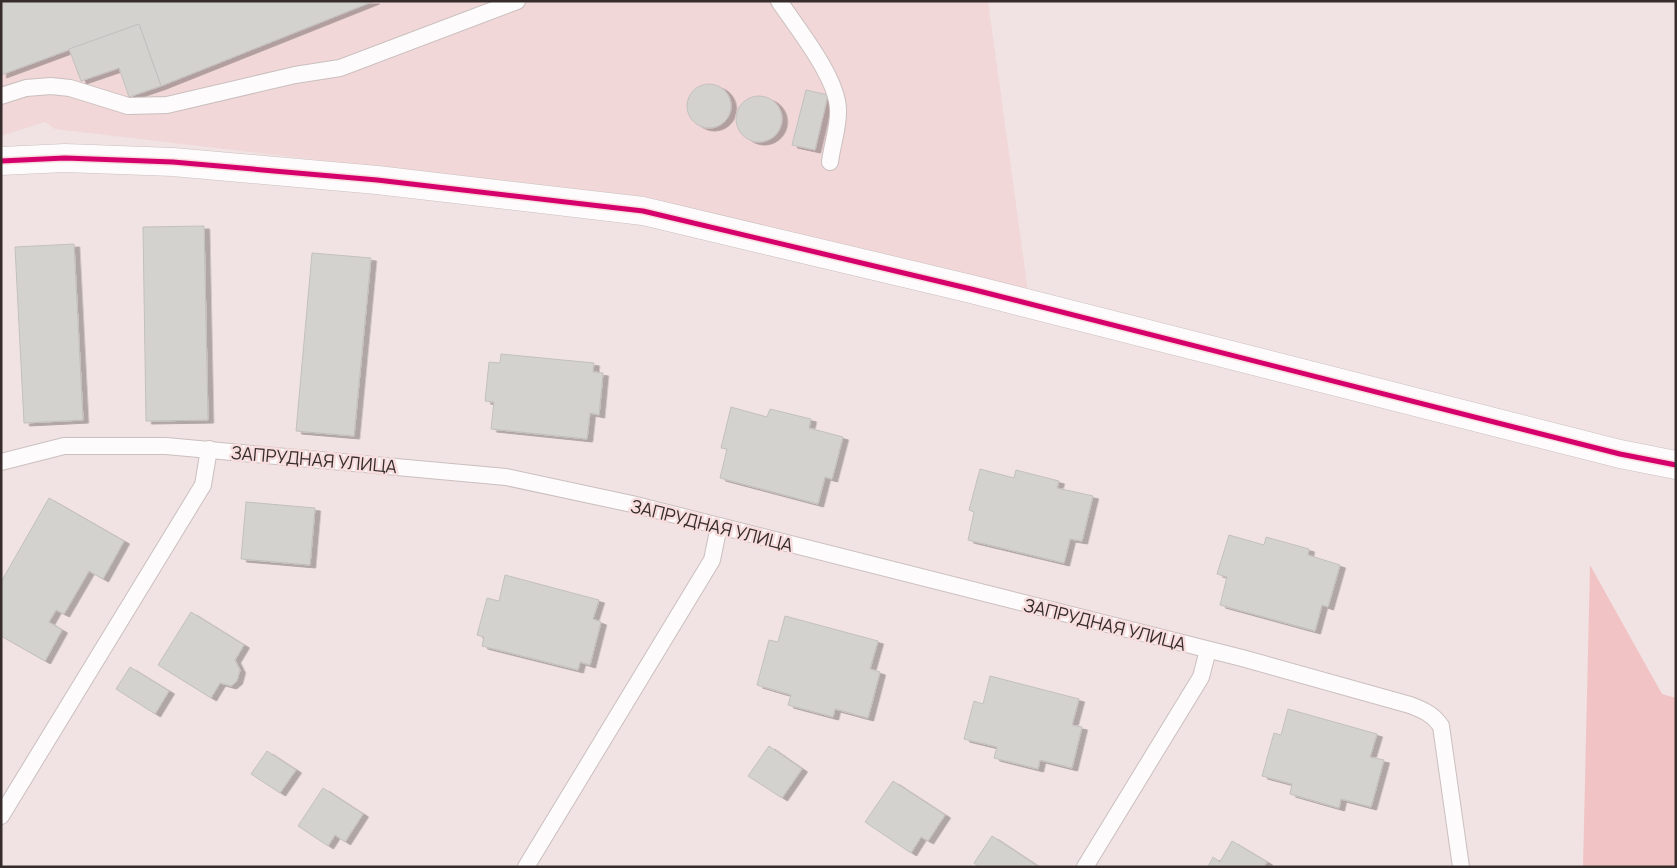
<svg xmlns="http://www.w3.org/2000/svg" width="1677" height="868" font-family="Manrope,sans-serif">
  <style>
    .built { fill: #f1d7d8 }
    .green { fill: #f2c3c4 }
    .building { fill: #d4d2cf; stroke: #c2c0be; filter: url(#shadow) }
    .lines { fill: none; stroke-linecap: round; stroke-linejoin: round }
    .service-casing { stroke: #cbbfbf; stroke-width: 18 }
    .minor-casing { stroke: #cbbfbf; stroke-width: 29 }
    .service { stroke: #fdfbfb; stroke-width: 16 }
    .minor { stroke: #fdfbfb; stroke-width: 28 }
    .cycleway-casing { stroke: #f7dddd; stroke-width: 8 }
    .cycleway { stroke: #d6006c; stroke-width: 5 }
    .labels { text-anchor: middle; dominant-baseline: central; stroke-width: 5; stroke-linejoin: round; paint-order: stroke }
    .street-label { font-size: 18px; fill: #362c2c; stroke: #f7dddd }
  </style>
  <defs>
    <filter id="shadow"><feDropShadow dx="5.5" dy="3" stdDeviation="0" flood-color="#0004"/></filter>
  </defs>
  <rect width="100%" height="100%" fill="#f1e3e3"/>
  <path class="built" d="M 1,1 L 988,1 L 1028,291 L 659,200 L 55,129 L 45,122 L 1,136 Z"/>
  <path class="green" d="M 1590,565 L 1662,694 L 1676,698 L 1676,867 L 1583,867 Z"/>
  <g class="building">
    <path d="M 1,1 L 374,1 L 161,86 L 139,24 L 1,75 Z"/>
    <path d="M 139,24 L 161,86 L 129,97 L 119,68 L 81,81 L 69,49 Z"/>
    <circle cx="709" cy="106" r="22"/>
    <path d="M 806,90 L 828,95 L 815,150 L 792,145 Z"/>
    <circle cx="759" cy="119" r="23"/>
    <path d="M 204,226 L 208,420 L 146,421 L 143,227 Z"/>
    <path d="M 74,244 L 83,420 L 24,423 L 15,247 Z"/>
    <path d="M 312,253 L 371,258 L 354,436 L 296,431 Z"/>
    <path d="M 501,354 L 594,363 L 593,372 L 603,373 L 599,415 L 590,413 L 587,439 L 491,429 L 494,402 L 485,401 L 489,362 L 500,363 Z"/>
    <path d="M 731,407 L 767,417 L 770,409 L 811,419 L 809,428 L 843,437 L 832,479 L 825,477 L 818,504 L 720,478 L 727,449 L 721,448 Z"/>
    <path d="M 980,469 L 1014,478 L 1016,470 L 1059,481 L 1057,488 L 1093,496 L 1082,541 L 1070,539 L 1064,563 L 968,540 L 974,512 L 969,510 Z"/>
    <path d="M 49,498 L 124,541 L 103,579 L 89,571 L 64,614 L 56,610 L 49,622 L 62,630 L 45,661 L 1,636 L 1,582 Z"/>
    <path d="M 246,502 L 315,508 L 310,565 L 241,559 Z"/>
    <path d="M 1229,535 L 1264,545 L 1266,537 L 1309,549 L 1308,555 L 1340,565 L 1328,607 L 1322,605 L 1315,631 L 1220,605 L 1227,577 L 1217,574 Z"/>
    <path d="M 505,575 L 599,600 L 593,619 L 601,622 L 590,665 L 580,662 L 578,670 L 482,646 L 484,637 L 477,635 L 487,598 L 499,601 Z"/>
    <path d="M 191,612 L 244,645 L 235,660 L 240,670 L 237,681 L 231,686 L 220,683 L 211,698 L 158,665 Z"/>
    <path d="M 785,616 L 878,641 L 870,669 L 880,672 L 868,718 L 835,709 L 833,717 L 788,705 L 791,695 L 757,685 L 769,640 L 778,642 Z"/>
    <path d="M 130,667 L 169,691 L 155,714 L 116,689 Z"/>
    <path d="M 990,676 L 1079,699 L 1072,725 L 1082,727 L 1072,768 L 1040,760 L 1038,769 L 994,758 L 997,747 L 964,739 L 974,701 L 983,704 Z"/>
    <path d="M 1288,709 L 1377,734 L 1370,757 L 1384,760 L 1371,807 L 1341,799 L 1339,808 L 1290,794 L 1292,784 L 1262,776 L 1274,733 L 1281,735 Z"/>
    <path d="M 769,746 L 802,769 L 782,798 L 748,776 Z"/>
    <path d="M 267,751 L 296,770 L 280,793 L 251,774 Z"/>
    <path d="M 893,781 L 945,815 L 928,841 L 921,837 L 911,853 L 865,822 Z"/>
    <path d="M 323,788 L 363,814 L 345,842 L 335,835 L 328,846 L 298,826 Z"/>
    <path d="M 992,836 L 1039,867 L 979,867 L 974,863 Z"/>
    <path d="M 1232,841 L 1267,862 L 1264,867 L 1208,867 L 1213,857 L 1220,862 Z"/>
  </g>
  <g class="lines">
    <g class="service-casing">
      <g id="service">
        <path d="M 779,1 C 797,28 837,77 838,109 C 839,126 832,145 830,162"/>
        <path d="M 1,96 L 26,88 L 51,86 L 70,88 L 128,106 L 167,105 L 295,75 L 340,68 L 517,1"/>
        <path d="M 1,462 L 64,446 L 166,446 L 506,477 L 632,504 L 1242,658 L 1410,705 C 1423,710 1433,714 1441,726 L 1461,867"/>
        <path d="M 1,816 L 203,485 L 209,449"/>
        <path d="M 526,867 L 712,560 L 719,526"/>
        <path d="M 1085,867 L 1201,677 L 1208,650"/>
      </g>
    </g>
    <g class="minor-casing">
      <path id="minor" d="M 1,161 L 65,158 L 173,162 L 377,180 L 643,211 L 971,289 L 1620,454 L 1676,465"/>
    </g>
    <use href="#service" class="service"/>
    <use href="#minor" class="minor"/>
    <g class="cycleway-casing">
      <path id="cycleway" d="M 1,161 L 65,158 L 173,162 L 377,180 L 643,211 L 971,289 L 1620,454 L 1676,465"/>
    </g>
    <use href="#cycleway" class="cycleway"/>
  </g>
  <g class="labels">
    <g class="street-label">
      <text transform="translate(314 459) rotate(5)">ЗАПРУДНАЯ УЛИЦА</text>
      <text transform="translate(712 525) rotate(14)">ЗАПРУДНАЯ УЛИЦА</text>
      <text transform="translate(1105 624) rotate(14)">ЗАПРУДНАЯ УЛИЦА</text>
    </g>
  </g>
  <rect width="1677" height="868" fill="none" stroke="#362c2c" stroke-width="5"/>
</svg>
